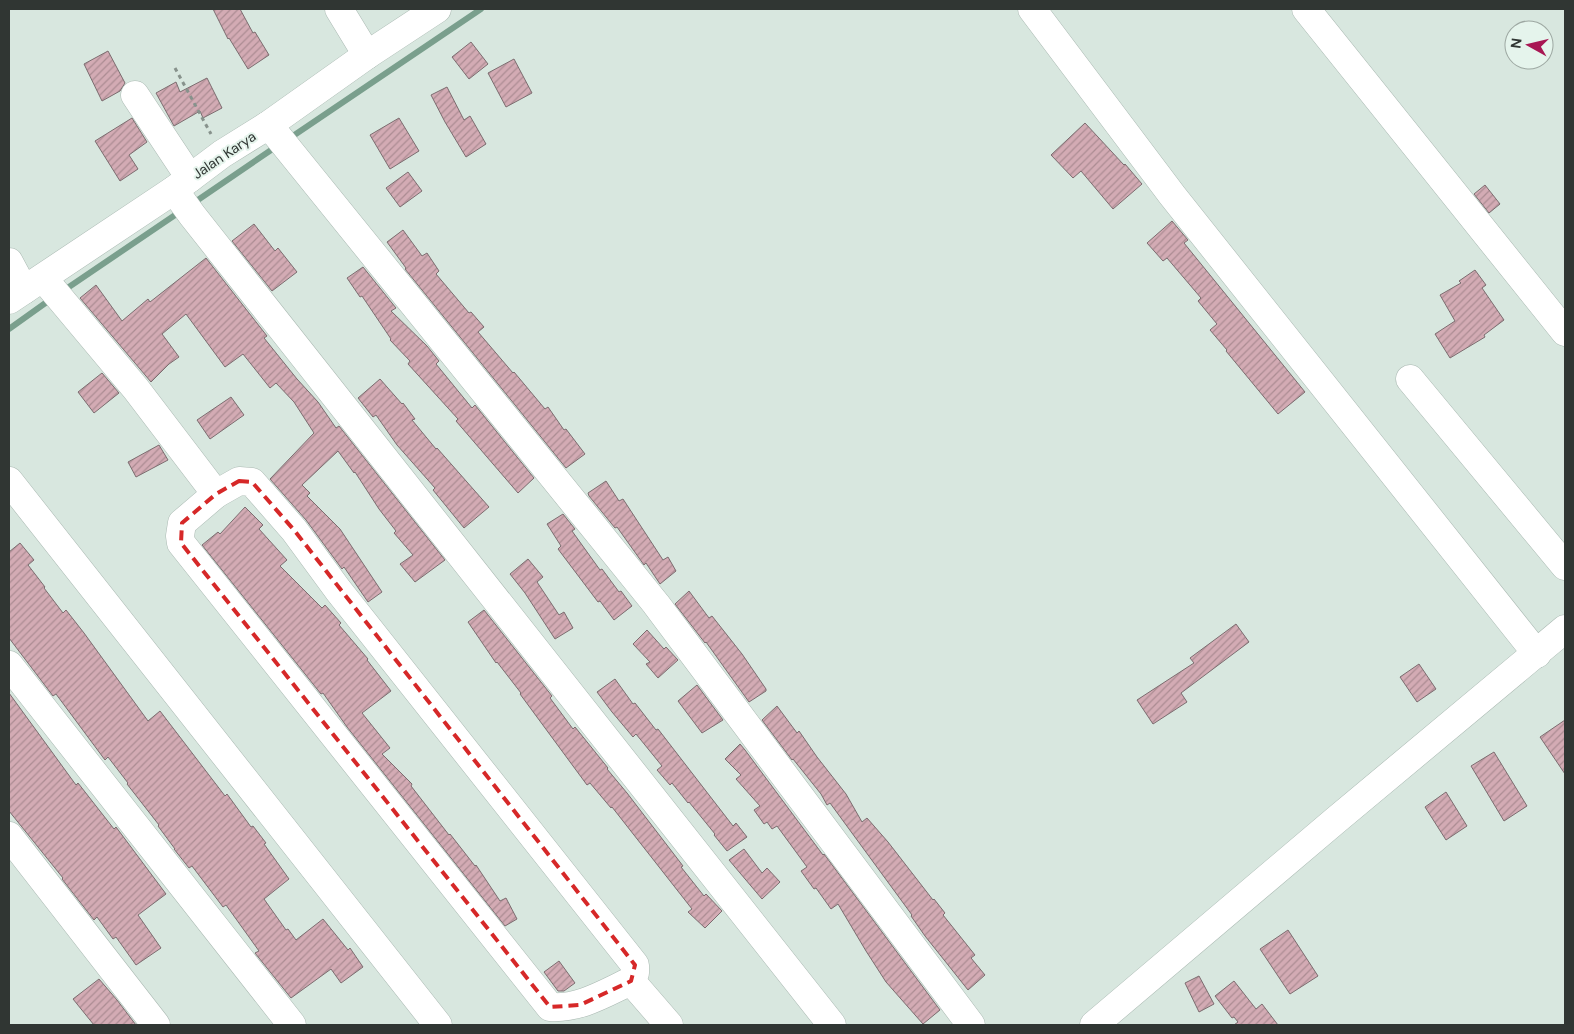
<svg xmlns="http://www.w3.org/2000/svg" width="1574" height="1034" font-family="'DM Sans',sans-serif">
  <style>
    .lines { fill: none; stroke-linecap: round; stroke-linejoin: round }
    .stream { stroke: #7a9f8d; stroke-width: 6 }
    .building { fill: url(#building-hatch); stroke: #7c6d70 }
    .minor-casing { stroke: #aab9b2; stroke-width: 29 }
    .path { stroke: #87928c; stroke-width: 3; stroke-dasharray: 4 4; stroke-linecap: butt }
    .minor { stroke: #fff; stroke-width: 28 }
    .marked { fill: none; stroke: #d62828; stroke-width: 4; stroke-dasharray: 10 6; stroke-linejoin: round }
    .labels { text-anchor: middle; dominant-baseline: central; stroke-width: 4; stroke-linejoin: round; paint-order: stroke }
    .street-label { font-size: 14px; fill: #303633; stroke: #e5f4ec }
  </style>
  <defs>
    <pattern id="building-hatch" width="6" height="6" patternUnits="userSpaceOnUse" patternTransform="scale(1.25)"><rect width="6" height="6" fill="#d3abb4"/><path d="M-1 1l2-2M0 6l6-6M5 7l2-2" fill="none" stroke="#ac8c93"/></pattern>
  </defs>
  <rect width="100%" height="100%" fill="#d8e7df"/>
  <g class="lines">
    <g class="stream">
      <path d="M 287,140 L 481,9"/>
      <path d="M 192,204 L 277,146"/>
      <path d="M 63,291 L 181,211"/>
      <path d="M 9,329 L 51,299"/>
    </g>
  </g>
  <g class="building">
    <path d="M 213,9 L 240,9 L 253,33 L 255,32 L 269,55 L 248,69 L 229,38 L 228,39 Z"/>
    <path d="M 471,42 L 488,64 L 469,79 L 452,57 Z"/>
    <path d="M 108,51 L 125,83 L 120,91 L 102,101 L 84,64 Z"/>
    <path d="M 514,59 L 532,93 L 506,107 L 488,73 Z"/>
    <path d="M 207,78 L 222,108 L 203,118 L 200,111 L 174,126 L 156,93 L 176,82 L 180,92 Z"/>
    <path d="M 447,87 L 464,120 L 470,116 L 486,144 L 466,157 L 445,122 L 431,95 Z"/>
    <path d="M 132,118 L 147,142 L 129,155 L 138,169 L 120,181 L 95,141 Z"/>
    <path d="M 399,118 L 419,151 L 390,169 L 370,135 Z"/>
    <path d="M 1085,123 L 1124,165 L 1125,164 L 1142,184 L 1113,209 L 1081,171 L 1073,178 L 1051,155 Z"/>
    <path d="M 408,172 L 422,191 L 400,207 L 386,188 Z"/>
    <path d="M 1485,185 L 1500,204 L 1489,213 L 1474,194 Z"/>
    <path d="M 1172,221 L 1188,240 L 1184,243 L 1305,392 L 1278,414 L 1226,351 L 1227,350 L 1210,330 L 1217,324 L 1198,301 L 1201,298 L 1167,258 L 1163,261 L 1147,243 Z"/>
    <path d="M 254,224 L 275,251 L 278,248 L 297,272 L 272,291 L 232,241 Z"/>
    <path d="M 403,230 L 422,256 L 427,253 L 439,271 L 436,274 L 469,313 L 471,312 L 484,327 L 478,332 L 513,373 L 514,372 L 545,409 L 548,407 L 564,430 L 566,429 L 585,454 L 566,468 L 405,269 L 406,268 L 387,242 Z"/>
    <path d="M 206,258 L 267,336 L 264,338 L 297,379 L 318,402 L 336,428 L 339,426 L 445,560 L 415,582 L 400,564 L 413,555 L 394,533 L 396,531 L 379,509 L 355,472 L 354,473 L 338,451 L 302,485 L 310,493 L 307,496 L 340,529 L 382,592 L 368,602 L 344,567 L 342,569 L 306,520 L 270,479 L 314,433 L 294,402 L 276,383 L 270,388 L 243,354 L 225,367 L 186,314 L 162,334 L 179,357 L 169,364 L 151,382 L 80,298 L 96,285 L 122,321 L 148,299 L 150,302 Z"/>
    <path d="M 363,267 L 396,308 L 391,311 L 427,346 L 439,361 L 436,364 L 472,408 L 475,405 L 534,478 L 518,493 L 456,421 L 458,419 L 408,364 L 410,361 L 390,340 L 391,339 L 362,296 L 360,297 L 347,278 Z"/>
    <path d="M 1475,270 L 1486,285 L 1482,288 L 1504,320 L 1484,335 L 1485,337 L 1450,358 L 1435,334 L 1455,321 L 1440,295 L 1461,283 L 1459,281 Z"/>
    <path d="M 102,373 L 119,393 L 94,413 L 78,392 Z"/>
    <path d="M 380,379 L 402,404 L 403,403 L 415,419 L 412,420 L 436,449 L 437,448 L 489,507 L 464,528 L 433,490 L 435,488 L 397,445 L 376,415 L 373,417 L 358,398 Z"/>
    <path d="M 231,397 L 244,415 L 210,439 L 197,420 Z"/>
    <path d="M 159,445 L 168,460 L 136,477 L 128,462 Z"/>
    <path d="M 606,481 L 619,501 L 623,499 L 663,560 L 668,557 L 676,571 L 660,584 L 646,563 L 644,565 L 617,527 L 615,528 L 589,496 L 588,493 Z"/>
    <path d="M 245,507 L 263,525 L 259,529 L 287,560 L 280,566 L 322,608 L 325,605 L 341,623 L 339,625 L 368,659 L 367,660 L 391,691 L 362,713 L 390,748 L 382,754 L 412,784 L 411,786 L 449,835 L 450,834 L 475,866 L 476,865 L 500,901 L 506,898 L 517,919 L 505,926 L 347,727 L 323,693 L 321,694 L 202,545 L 218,532 L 220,534 Z"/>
    <path d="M 563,514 L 575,529 L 572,531 L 600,570 L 602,569 L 619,592 L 621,591 L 632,606 L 614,620 L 600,601 L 598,602 L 558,549 L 561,546 L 547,524 Z"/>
    <path d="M 20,543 L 34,560 L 28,565 L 45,587 L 44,588 L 63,613 L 66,610 L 84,633 L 148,721 L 160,711 L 225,796 L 227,794 L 251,827 L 253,826 L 266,843 L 264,844 L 289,879 L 264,899 L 286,930 L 288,929 L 296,940 L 323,919 L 348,950 L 350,948 L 363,967 L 341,983 L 331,969 L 291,998 L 255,953 L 259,951 L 226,905 L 223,907 L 192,866 L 189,868 L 174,849 L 175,849 L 158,826 L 159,825 L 127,784 L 128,783 L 108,757 L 105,760 L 56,694 L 53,696 L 9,638 L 9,552 Z"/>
    <path d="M 528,559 L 543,577 L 537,582 L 559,615 L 564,612 L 573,628 L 555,639 L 525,593 L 510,574 Z"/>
    <path d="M 689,591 L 709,618 L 712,616 L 742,654 L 766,689 L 766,691 L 749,702 L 706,642 L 705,643 L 675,604 Z"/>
    <path d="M 484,610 L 552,696 L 550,698 L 573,729 L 575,727 L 608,768 L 607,769 L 627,793 L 683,866 L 681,867 L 704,896 L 706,894 L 722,911 L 705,928 L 688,912 L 692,909 L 612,807 L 611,808 L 590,783 L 587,785 L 520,694 L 521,693 L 497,662 L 496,663 L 468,622 Z"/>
    <path d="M 1236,624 L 1249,642 L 1181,693 L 1187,702 L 1153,724 L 1137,700 L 1194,663 L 1190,658 Z"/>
    <path d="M 647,630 L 664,649 L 666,647 L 678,660 L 658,678 L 646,664 L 650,662 L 633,644 Z"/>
    <path d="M 1419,664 L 1436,689 L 1417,702 L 1400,677 Z"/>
    <path d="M 615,679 L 633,704 L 635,703 L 656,730 L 658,729 L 733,826 L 736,823 L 747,837 L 727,851 L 714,835 L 715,834 L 689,802 L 688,803 L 672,783 L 670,785 L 657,770 L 662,766 L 636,734 L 633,737 L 612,712 L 597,692 Z"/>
    <path d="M 697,685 L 723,720 L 702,733 L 678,701 Z"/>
    <path d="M 9,693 L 76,785 L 78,783 L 114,829 L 116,827 L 166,894 L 138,915 L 161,948 L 136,965 L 116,937 L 113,939 L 97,917 L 94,920 L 62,879 L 63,878 L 9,811 Z"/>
    <path d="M 777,706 L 797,733 L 799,731 L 817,757 L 846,794 L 862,822 L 867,818 L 888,842 L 933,900 L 934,899 L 945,913 L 943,915 L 975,955 L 971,958 L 985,975 L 968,990 L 925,936 L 911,916 L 912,915 L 830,803 L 827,805 L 821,794 L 793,759 L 792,760 L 762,720 Z"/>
    <path d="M 1565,720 L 1565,774 L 1540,737 Z"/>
    <path d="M 740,744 L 745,750 L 823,855 L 824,854 L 940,1010 L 923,1024 L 886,982 L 866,951 L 838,904 L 831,909 L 816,888 L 814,889 L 801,871 L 807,867 L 777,826 L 772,829 L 767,822 L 764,824 L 754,810 L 760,806 L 736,779 L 741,775 L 725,759 Z"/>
    <path d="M 1494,752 L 1527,806 L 1504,821 L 1471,766 Z"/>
    <path d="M 1446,792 L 1467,826 L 1446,840 L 1425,807 Z"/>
    <path d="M 744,849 L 762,873 L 767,868 L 780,882 L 762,899 L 729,860 Z"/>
    <path d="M 1288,930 L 1318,976 L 1290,994 L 1260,949 Z"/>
    <path d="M 559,961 L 575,983 L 564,991 L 558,991 L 544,972 Z"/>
    <path d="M 1199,976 L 1214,1004 L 1199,1012 L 1185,983 Z"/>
    <path d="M 99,979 L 117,1000 L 136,1025 L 94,1025 L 73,999 Z"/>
    <path d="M 1234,981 L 1256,1009 L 1262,1004 L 1278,1025 L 1234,1025 L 1238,1022 L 1234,1017 L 1232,1018 L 1215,996 Z"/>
  </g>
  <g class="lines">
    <g class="minor-casing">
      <g id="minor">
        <path d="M 339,9 L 367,55"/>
        <path d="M 1032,9 L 1172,195 L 1537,654"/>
        <path d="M 1306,9 L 1565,332"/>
        <path d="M 135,95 L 190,178"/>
        <path d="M 267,126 L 276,134 L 656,604 L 971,1025"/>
        <path d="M 174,190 L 192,215 L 832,1025"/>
        <path d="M 9,262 L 24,290"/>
        <path d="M 43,278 L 136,389 L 216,494"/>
        <path d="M 9,300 L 174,190 L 222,154 L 267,126 L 367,55 L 437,9"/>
        <path d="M 1410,379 L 1565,566"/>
        <path d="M 9,481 L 438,1025"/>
        <path d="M 239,481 L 252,482 L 294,530 L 338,590 L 635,965 L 635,973 L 631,981 C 605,993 580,1009 550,1007 L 181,543 L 180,536 L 182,523 L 216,494 Z"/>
        <path d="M 9,665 L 292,1025"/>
        <path d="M 9,836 L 156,1025"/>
        <path d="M 631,981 L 669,1025"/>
        <path d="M 1094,1025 L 1336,820 L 1565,629"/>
      </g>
    </g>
    <path class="path" d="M 175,68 L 211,134"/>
    <use href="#minor" class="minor"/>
  </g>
  <path class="marked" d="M 239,481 L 252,482 L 294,530 L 635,965 L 631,981 L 580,1005 L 550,1007 L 181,543 L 182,523 L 216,494 Z"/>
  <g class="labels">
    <g class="street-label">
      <text transform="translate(224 155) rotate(-34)">Jalan Karya</text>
    </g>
  </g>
  <rect width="1574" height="1034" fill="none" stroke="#303633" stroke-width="20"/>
  <g transform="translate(1529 45) rotate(278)"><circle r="24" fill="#e5f4ec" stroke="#9da8a2"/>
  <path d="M0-4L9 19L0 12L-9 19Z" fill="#a81753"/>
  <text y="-8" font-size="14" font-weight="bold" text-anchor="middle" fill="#303633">N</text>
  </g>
</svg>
